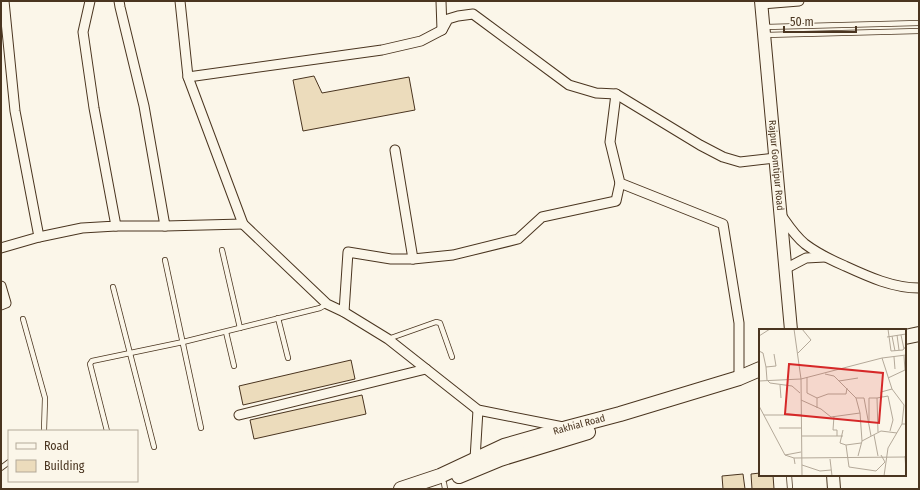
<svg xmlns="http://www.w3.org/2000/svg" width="920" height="490" font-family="'Fira Sans Condensed',sans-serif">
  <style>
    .building { fill: #ecdcbc; stroke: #4a3520 }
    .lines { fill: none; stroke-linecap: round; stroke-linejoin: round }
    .lane-casing { stroke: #4a3520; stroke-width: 6 }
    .street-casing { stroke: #4a3520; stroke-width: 11 }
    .secondary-casing { stroke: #4a3520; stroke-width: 14 }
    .primary-casing { stroke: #4a3520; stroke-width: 16 }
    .lane { stroke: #fbf6e9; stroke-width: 4.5 }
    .street { stroke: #fbf6e9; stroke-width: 9 }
    .secondary { stroke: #fbf6e9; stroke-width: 12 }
    .primary { stroke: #fbf6e9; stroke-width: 14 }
    .labels { text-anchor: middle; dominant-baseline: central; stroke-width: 3; stroke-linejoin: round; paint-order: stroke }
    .street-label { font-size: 10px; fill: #4a3520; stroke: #fbf6e9 }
    .inset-road { fill: none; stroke: #b4a999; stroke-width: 1 }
    .view { fill: #d62828; fill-opacity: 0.15; stroke: #d62828; stroke-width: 2 }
    .inset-edge { fill: none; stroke: #4a3520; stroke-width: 2 }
  </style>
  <rect width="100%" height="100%" fill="#fbf6e9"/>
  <g class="building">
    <path d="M 314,76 L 322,93 L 409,77 L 415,110 L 303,131 L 293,80 Z"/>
    <path d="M 351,360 L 355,379 L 243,405 L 239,386 Z"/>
    <path d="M 362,395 L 366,414 L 254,439 L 250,420 Z"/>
    <path d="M 760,473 L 760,475 L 773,475 L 774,489 L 752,489 L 751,474 Z"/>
    <path d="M 743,474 L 745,489 L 723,489 L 722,476 Z"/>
  </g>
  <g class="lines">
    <g class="lane-casing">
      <g id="lane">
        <path d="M 765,27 L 919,23"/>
        <path d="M 765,35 L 919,31"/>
        <path d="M 222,250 L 240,328"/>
        <path d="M 165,260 L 201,428"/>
        <path d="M 113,287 L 154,447"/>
        <path d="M 278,318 L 288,358"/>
        <path d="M 23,319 L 45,398 L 44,431"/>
        <path d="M 226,332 L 234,366"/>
        <path d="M 388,339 L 436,322 L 440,323 L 452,357"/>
        <path d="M 107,431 L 90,364 L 92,361 L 183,342 L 320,308 L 327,304"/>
        <path d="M 1,468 L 9,462"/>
        <path d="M 789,475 L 790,489"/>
        <path d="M 444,483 L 445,489"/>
      </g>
    </g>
    <g class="street-casing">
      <g id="street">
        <path d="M 119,1 L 120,7 L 144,106 L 165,226 L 243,224"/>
        <path d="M 180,1 L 188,77 L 243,224 L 327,304 L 344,312 L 388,339 L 478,410 L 563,427"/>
        <path d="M 441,1 L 442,30"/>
        <path d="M 761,4 L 799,1"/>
        <path d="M 188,77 L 382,50 L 421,41 L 442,30 L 448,19 L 458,16 L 473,14 L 569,85 L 596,93 L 616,94 L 700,145 L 723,157 L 740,162 L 775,158"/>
        <path d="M 616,94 L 610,142 L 620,183 L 723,224 L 739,323 L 739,378"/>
        <path d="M 395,150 L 413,259"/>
        <path d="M 781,215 C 788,225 795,236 805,244 C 817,253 831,260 845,266 C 869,277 893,288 919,288"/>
        <path d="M 116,226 L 165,226"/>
        <path d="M 39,237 L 82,228 L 116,226 L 94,108 L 83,32 L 90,1"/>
        <path d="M 1,248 L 39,237 L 15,111 L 4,1"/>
        <path d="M 785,269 L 806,258 L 825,257"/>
        <path d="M 1,286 L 6,303 L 1,305"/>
        <path d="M 344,312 L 348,252 L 391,259 L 413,259 L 453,255 L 518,239 L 542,217 L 616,201 L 620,183"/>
        <path d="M 239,415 L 426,369"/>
        <path d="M 475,459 L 478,410"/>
      </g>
    </g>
    <g class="secondary-casing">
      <g id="secondary">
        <path id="s1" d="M 761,1 L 791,330"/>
        <path d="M 833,475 L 834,489"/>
      </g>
    </g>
    <g class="primary-casing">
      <g id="primary">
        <path d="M 905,337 L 919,334"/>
        <path d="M 459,476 L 500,459 L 588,432"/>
        <path id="s2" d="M 401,489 L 440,476 L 504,446 L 567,428 L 620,414 L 739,378 L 760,369"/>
      </g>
    </g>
    <use href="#lane" class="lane"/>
    <use href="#street" class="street"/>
    <use href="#secondary" class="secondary"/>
    <use href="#primary" class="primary"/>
  </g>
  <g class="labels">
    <g class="street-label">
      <text stroke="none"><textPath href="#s1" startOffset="165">Rajpur Gomtipur Road</textPath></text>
      <text stroke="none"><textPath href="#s2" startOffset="190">Rakhial Road</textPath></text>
    </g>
  </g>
  <g transform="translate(759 329)">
    <rect width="147" height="147" fill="#fbf6e9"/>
    <path class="inset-road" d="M 35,0 L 42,50 L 43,147M 129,0 L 132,22 L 144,21 L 147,17M 138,6 L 140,21M 142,6 L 145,20M 0,7 L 11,0M 133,7 L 136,22M 128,8 L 147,5M 0,22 L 4,24 L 7,38M 39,24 L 52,11 L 43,0M 15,25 L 17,37 L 7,38 L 8,51 L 11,54 L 33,57 L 41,64M 145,27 L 146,41M 135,28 L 136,40M 123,29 L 133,60 L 145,76 L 143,95M 66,45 L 75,47 L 97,69 L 101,84 L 103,112M 48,48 L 48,64 L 58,69 L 58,79M 129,49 L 146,41M 0,52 L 42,50 L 123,29 L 147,26M 80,52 L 99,49M 21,56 L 22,69M 123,68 L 122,63 L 133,60M 58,69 L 69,65 L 87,65 L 88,59M 97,69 L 105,69 L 112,107M 42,71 L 62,80 L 72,88 L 101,84M 0,77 L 26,126 L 42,123M 5,86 L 42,86M 75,87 L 74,101 L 78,101 L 78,107 L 84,107M 110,94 L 110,69 L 118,69M 20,99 L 42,99M 84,101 L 81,114 L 87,116 L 90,138 L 117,142 L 126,133 L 122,126M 119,103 L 118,69 L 129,67 L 134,91 L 131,102M 115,106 L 119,127M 43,107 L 78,107M 87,116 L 102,114M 26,126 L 35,129 L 36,135M 99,127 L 103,112 L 122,102 L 138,104M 146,127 L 147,143M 35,129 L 147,128M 71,130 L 73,147M 43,136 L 61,142 L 72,141M 125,147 L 129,119 L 143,95 L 147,95"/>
    <path class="view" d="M 30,35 L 124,44 L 120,94 L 26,85 Z"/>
    <rect width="147" height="147" class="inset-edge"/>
  </g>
  <rect width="920" height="490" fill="none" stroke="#4a3520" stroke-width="4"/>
  <rect x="8" y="430" width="130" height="52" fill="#fbf6e9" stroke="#b4a999"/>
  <rect x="16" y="443" width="20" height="6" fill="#fbf6e9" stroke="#b4a999"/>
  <text x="44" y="450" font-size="12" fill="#4a3520">Road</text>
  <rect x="16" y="460" width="20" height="12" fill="#ecdcbc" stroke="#b4a999"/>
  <text x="44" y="470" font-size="12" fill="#4a3520">Building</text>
  <path d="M784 26v6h72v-6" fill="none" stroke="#4a3520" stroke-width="2"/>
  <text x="790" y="26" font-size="12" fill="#4a3520" stroke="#fbf6e9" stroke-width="3" paint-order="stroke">50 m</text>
</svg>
